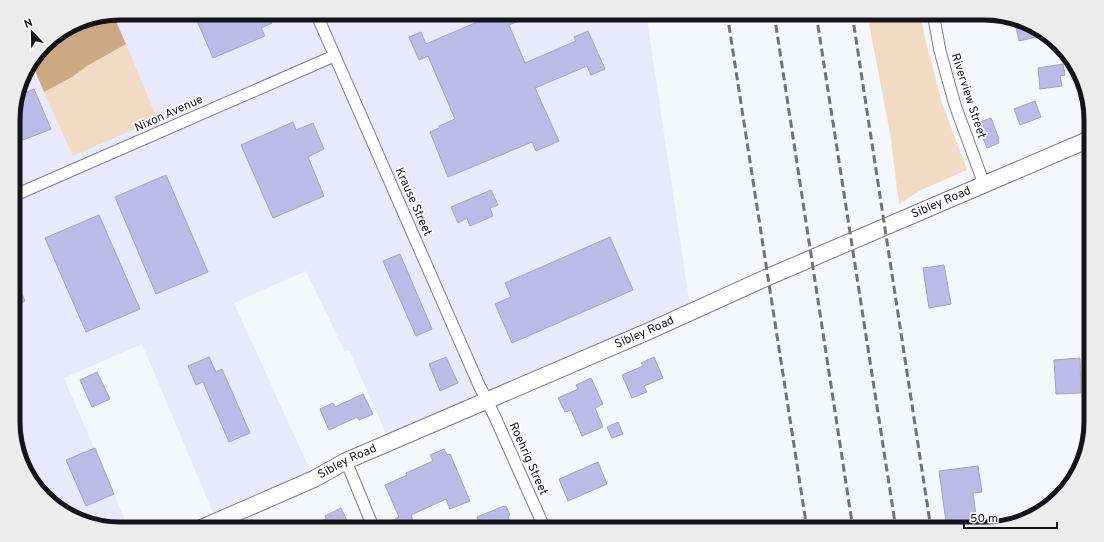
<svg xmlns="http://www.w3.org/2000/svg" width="1104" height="542" font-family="Overpass,sans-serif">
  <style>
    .built { fill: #e9e8fc }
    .green { fill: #f1dbc2 }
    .forest { fill: #caa983 }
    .building { fill: #bdbae8; stroke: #a5a4b5 }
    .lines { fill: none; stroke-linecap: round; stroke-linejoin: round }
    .minor-casing { stroke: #7d7c8d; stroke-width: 13 }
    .secondary-casing { stroke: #7d7c8d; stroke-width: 18 }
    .minor { stroke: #fff; stroke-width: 11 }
    .secondary { stroke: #fff; stroke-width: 16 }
    .rail { stroke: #727278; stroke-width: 3; stroke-dasharray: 8 4; stroke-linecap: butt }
    .labels { text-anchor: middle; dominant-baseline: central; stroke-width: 3.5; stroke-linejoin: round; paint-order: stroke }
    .street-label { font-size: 12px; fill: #14141a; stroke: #fff }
    .rim { fill: none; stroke: #14141a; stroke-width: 5 }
  </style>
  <rect width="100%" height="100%" fill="#f6f6fd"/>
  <path class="built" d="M 120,13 L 646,13 L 691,313 L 391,445 L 349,350 L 345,352 L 306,271 L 234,303 L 314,479 L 217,522 L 142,344 L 64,378 L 129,529 L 120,529 L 73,518 L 35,487 L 14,436 L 13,113 L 24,73 L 49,40 L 80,21 Z"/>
  <g class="green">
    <path d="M 867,13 L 920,13 L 924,34 L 942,103 L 967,170 L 921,190 L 899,204 L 890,133 Z"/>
    <path d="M 126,44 L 157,119 L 73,156 L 44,92 L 72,77 L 87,66 Z"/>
  </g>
  <path class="forest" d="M 113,15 L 126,44 L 87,66 L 72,77 L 44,92 L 32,63 L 49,40 L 80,21 Z"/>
  <g class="building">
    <path d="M 202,13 L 268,13 L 272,23 L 261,28 L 265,36 L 213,58 L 195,16 Z"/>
    <path d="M 498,13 L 537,13 L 509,25 L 525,63 L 576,41 L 574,37 L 588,31 L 605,69 L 591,75 L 587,66 L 535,88 L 559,141 L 536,151 L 532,142 L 448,177 L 430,132 L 439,128 L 439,126 L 455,119 L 428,56 L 419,60 L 409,37 L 421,32 L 426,44 Z"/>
    <path d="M 1031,24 L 1045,35 L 1019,41 L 1016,27 Z"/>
    <path d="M 1063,64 L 1065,75 L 1060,76 L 1062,86 L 1040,89 L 1038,68 Z"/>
    <path d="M 34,89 L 51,129 L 23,140 L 13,117 L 13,113 L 18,96 Z"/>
    <path d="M 1035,101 L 1041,117 L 1020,125 L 1014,109 Z"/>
    <path d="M 991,118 L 999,139 L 998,139 L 999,143 L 987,148 L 977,123 Z"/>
    <path d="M 293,122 L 296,130 L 313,123 L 324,149 L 308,157 L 324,196 L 273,218 L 241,145 Z"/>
    <path d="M 166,175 L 208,272 L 156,294 L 115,197 Z"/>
    <path d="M 491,190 L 498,205 L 490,208 L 493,216 L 470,226 L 467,218 L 458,223 L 451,207 Z"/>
    <path d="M 99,215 L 140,309 L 86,332 L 45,238 Z"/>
    <path d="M 610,237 L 633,290 L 512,343 L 495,304 L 511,297 L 505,283 Z"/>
    <path d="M 400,254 L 432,329 L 416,336 L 383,261 Z"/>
    <path d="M 944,265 L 951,304 L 929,308 L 923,268 Z"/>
    <path d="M 14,274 L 25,301 L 14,306 Z"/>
    <path d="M 209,357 L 216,372 L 222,369 L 250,433 L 229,442 L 203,382 L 196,385 L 188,366 Z"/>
    <path d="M 446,357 L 458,383 L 440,391 L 429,364 Z"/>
    <path d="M 654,357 L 663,378 L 644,386 L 647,392 L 632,398 L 622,375 L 643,366 L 641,363 Z"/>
    <path d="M 1080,358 L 1081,393 L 1056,394 L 1054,360 Z"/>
    <path d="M 97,372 L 110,399 L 92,407 L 80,380 Z"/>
    <path d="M 591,378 L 603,404 L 595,408 L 603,427 L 582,436 L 571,410 L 565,412 L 558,398 L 578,389 L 576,385 Z"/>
    <path d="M 363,394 L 373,414 L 359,420 L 357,417 L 329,430 L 320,409 L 333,403 L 335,407 Z"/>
    <path d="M 618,422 L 623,434 L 612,438 L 607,427 Z"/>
    <path d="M 95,448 L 114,494 L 86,506 L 66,460 Z"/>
    <path d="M 444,449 L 447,455 L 450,454 L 470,501 L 450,509 L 446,499 L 411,515 L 416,529 L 400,529 L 395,519 L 399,517 L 385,485 L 407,475 L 406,473 L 433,461 L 430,455 Z"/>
    <path d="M 598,462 L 607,484 L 568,501 L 559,479 Z"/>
    <path d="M 978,466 L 982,492 L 973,493 L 978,529 L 947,529 L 939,471 Z"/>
    <path d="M 504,506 L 504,507 L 506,506 L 510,515 L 508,516 L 510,522 L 494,529 L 482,529 L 477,517 Z"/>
    <path d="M 341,508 L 351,529 L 325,529 L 322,521 L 326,519 L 325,516 Z"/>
  </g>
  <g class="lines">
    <g class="minor-casing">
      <g id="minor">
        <path d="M 316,13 L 479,385 L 494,415 L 545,529"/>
        <path d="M 933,13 L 940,51 L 955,105 L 984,184"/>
        <path d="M 13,196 L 334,56"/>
        <path d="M 346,461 L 374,529"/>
      </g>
    </g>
    <g class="secondary-casing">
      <g id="secondary">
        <path id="s1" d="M 199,529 L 314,479 L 346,461 L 649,331 L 768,277 L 1090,139"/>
      </g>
    </g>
    <use href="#minor" class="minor"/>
    <use href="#secondary" class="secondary"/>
    <g class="rail">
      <path d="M 727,13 L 807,529"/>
      <path d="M 774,13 L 853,529"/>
      <path d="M 816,13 L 896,529"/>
      <path d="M 852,13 L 931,529"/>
    </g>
  </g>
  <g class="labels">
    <g class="street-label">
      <text transform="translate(968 96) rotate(72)">Riverview Street</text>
      <text transform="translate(169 114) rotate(-24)">Nixon Avenue</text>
      <text transform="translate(413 202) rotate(66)">Krause Street</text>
      <text stroke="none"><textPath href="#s1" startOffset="811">Sibley Road</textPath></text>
      <text stroke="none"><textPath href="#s1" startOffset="487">Sibley Road</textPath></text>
      <text transform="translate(528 459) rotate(66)">Roehrig Street</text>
      <text stroke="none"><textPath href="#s1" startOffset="163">Sibley Road</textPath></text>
    </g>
  </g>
  <path d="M0 0H1104V542H0ZM120 20H984A100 100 0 0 1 1084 120V422A100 100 0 0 1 984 522H120A100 100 0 0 1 20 422V120A100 100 0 0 1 120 20Z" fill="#ececed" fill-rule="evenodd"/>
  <path class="rim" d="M120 20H984A100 100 0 0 1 1084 120V422A100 100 0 0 1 984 522H120A100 100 0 0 1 20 422V120A100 100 0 0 1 120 20Z"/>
  <g transform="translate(32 32) rotate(338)" stroke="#ffffff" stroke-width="3" paint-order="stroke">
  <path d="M0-3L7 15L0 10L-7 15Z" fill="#14141a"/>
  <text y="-6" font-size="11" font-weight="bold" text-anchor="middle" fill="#14141a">N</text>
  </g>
  <path d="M964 522v6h93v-6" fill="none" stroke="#14141a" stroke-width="2"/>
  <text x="970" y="522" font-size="12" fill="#14141a" stroke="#ffffff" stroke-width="3" paint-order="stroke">50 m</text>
</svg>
